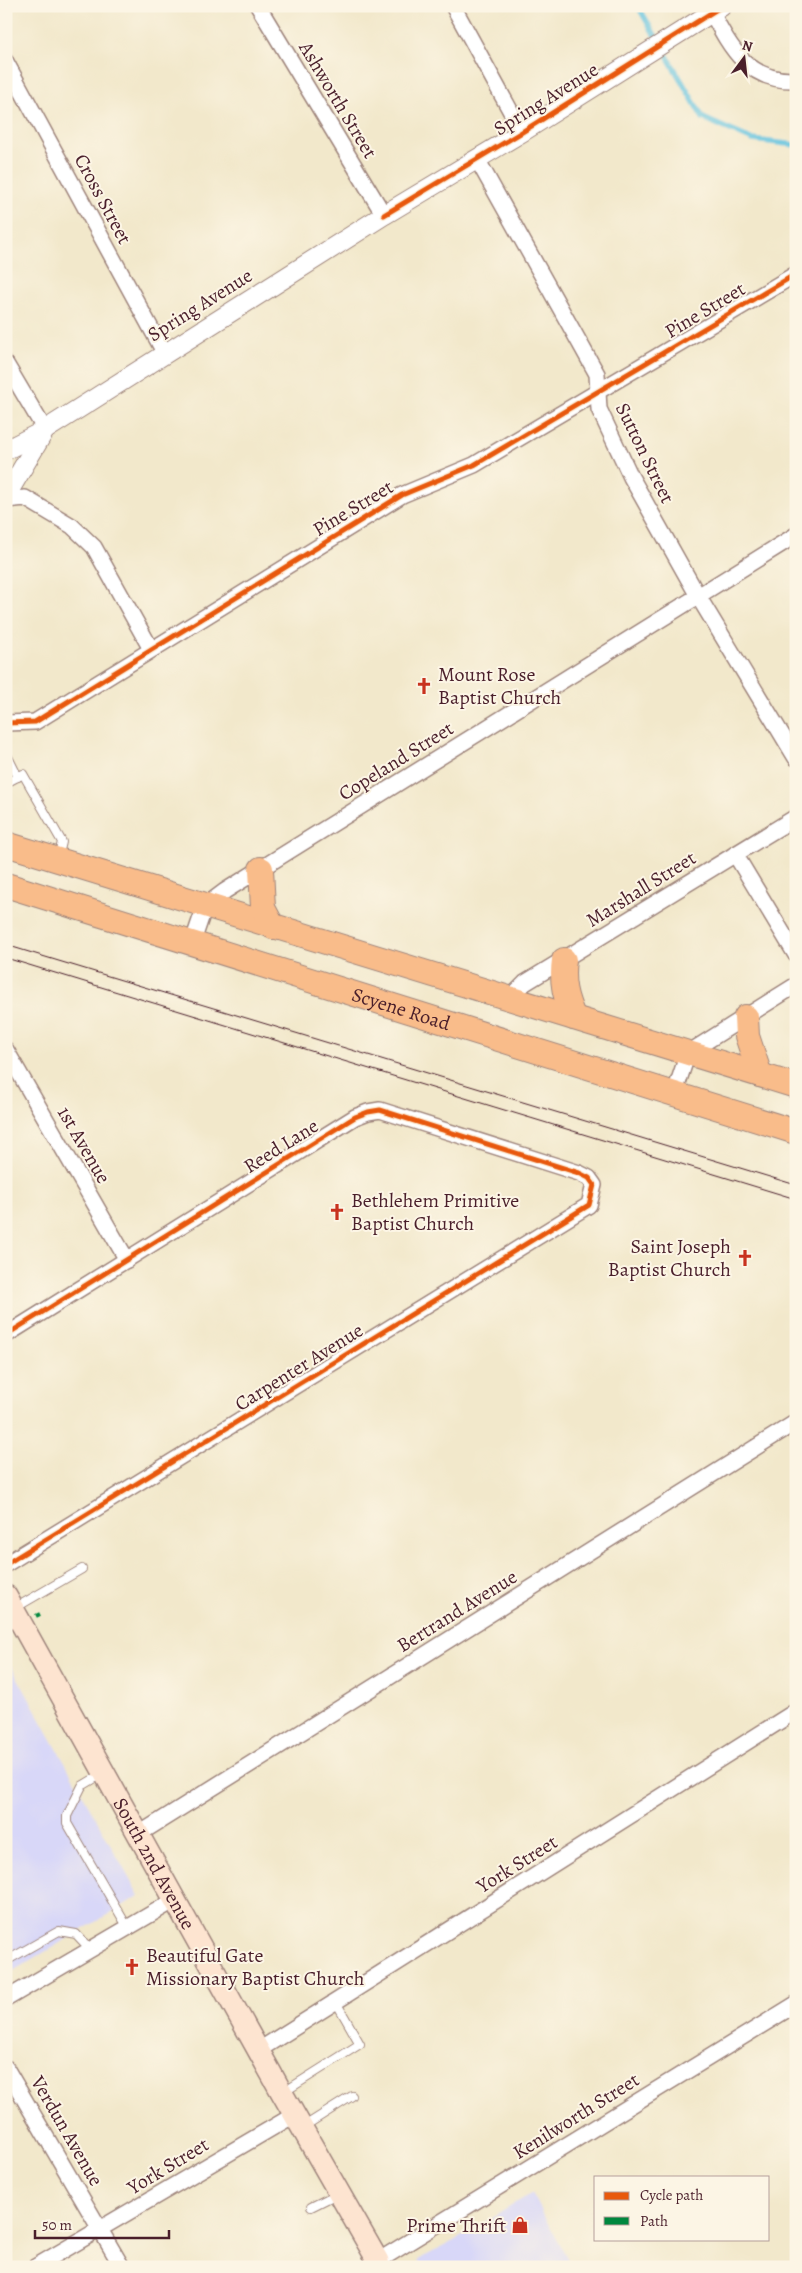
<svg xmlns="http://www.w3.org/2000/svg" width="802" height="2273" font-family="Alegreya,serif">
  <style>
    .built { fill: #d8d7f8 }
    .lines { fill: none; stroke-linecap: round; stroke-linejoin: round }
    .stream { stroke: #61c2df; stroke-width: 5.5 }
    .service-casing { stroke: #9e847b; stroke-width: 10 }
    .minor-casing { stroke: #9e847b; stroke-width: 18 }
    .tertiary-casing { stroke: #9e847b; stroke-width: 21 }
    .secondary-casing { stroke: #9e847b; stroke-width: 24 }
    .primary-casing { stroke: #9e847b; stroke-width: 26 }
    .service { stroke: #fff; stroke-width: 8 }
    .minor { stroke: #fff; stroke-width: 15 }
    .tertiary { stroke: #fff; stroke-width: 19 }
    .secondary { stroke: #fde4d0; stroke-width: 21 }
    .primary { stroke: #f9bc8a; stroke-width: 24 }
    .tram { stroke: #4a1f2b; stroke-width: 1 }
    .quiet { stroke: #00873e; stroke-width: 4; stroke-dasharray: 8 4; stroke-linecap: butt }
    .cycleway-casing { stroke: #fcf5e5; stroke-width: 8 }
    .cycleway { stroke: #e8590c; stroke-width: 5 }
    .labels { text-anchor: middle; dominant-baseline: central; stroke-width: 4; stroke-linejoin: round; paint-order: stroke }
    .street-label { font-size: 20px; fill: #4a1f2b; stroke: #fcf5e5 }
    .poi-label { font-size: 20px; fill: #4a1f2b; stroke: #fcf5e5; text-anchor: start }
  </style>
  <rect width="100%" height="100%" fill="#fcf5e5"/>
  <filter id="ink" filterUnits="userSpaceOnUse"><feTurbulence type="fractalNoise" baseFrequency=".02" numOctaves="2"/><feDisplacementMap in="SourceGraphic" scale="10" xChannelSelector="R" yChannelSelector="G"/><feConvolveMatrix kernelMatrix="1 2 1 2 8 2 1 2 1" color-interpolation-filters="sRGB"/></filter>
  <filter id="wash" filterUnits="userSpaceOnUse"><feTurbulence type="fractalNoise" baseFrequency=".0096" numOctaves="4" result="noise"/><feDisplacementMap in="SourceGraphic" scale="20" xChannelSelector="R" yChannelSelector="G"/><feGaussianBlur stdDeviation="1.12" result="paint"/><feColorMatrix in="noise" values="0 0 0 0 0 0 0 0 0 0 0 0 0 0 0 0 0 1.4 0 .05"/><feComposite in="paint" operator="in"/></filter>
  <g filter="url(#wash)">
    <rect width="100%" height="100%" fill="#f2e8cb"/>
    <g class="built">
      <path d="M 6,1657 L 139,1896 L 6,1975 Z"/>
      <path d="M 532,2193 L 572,2267 L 422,2267 L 418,2260 L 463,2236 Z"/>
    </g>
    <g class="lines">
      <path class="stream" d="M 638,6 L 703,118 L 753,140 L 796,145"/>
    </g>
  </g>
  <g filter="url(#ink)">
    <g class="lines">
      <g class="service-casing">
        <g id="service">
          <path d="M 6,753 L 18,777"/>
          <path d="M 6,783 L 23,774 L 62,842 L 58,858"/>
          <path d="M 15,1608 L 82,1569"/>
          <path d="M 102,1774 L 82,1786 L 67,1816 L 67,1823 L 128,1928"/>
          <path d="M 6,1961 L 59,1931 L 76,1934 L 91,1950"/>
          <path d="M 284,2092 L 360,2044 L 336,2002"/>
          <path d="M 303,2127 L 352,2096"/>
          <path d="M 311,2207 L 337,2194"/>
        </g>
      </g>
      <g class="minor-casing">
        <g id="minor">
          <path d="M 258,6 L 384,215"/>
          <path d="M 453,6 L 522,132"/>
          <path d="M 712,13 C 731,49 749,82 796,80"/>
          <path d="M 6,62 L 165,354"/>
          <path d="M 477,159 L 597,374 L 599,409 L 631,477 L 698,596 L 796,758"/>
          <path d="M 6,364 L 45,430"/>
          <path d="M 6,500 L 25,498 L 72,526 L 94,547 L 151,649"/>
          <path d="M 6,723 L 35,722 L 402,495 L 474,465 L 796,274"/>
          <path d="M 735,854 L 796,955"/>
          <path d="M 192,944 L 205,906 L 225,891 L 796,535"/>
          <path d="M 510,998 L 525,983 L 796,817"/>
          <path d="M 6,1050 L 127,1260"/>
          <path d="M 674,1095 L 688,1053 L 796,985"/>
          <path d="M 6,1335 L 355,1117 L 368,1112 L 380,1110 L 579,1173 L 589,1178 L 594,1185 L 589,1205 L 6,1564"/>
          <path d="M 139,1834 L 796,1422"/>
          <path d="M 6,1999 L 175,1900"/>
          <path d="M 259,2050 L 796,1711"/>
          <path d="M 6,2068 L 122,2267"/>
          <path d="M 378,2261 L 796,2004"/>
          <path d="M 35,2267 L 294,2115"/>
        </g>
      </g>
      <g class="tertiary-casing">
        <g id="tertiary">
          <path d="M 6,450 L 45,430 L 384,215 L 522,132 L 722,6"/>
          <path d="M 6,496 L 45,430"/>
        </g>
      </g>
      <g class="secondary-casing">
        <g id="secondary">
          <path id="s1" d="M 6,1596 L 282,2093 L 378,2261 L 379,2267"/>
        </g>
      </g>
      <g class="primary-casing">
        <g id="primary">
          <path d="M 6,844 L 796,1086"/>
          <path d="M 261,869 L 263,908 L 273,927"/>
          <path id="s2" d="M 6,885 L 796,1132"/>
          <path d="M 564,960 C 561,982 565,998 574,1018"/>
          <path d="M 746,1017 L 747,1036 L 760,1075"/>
        </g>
      </g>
      <use href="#service" class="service"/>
      <use href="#minor" class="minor"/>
      <use href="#tertiary" class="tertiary"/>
      <use href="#secondary" class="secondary"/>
      <use href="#primary" class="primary"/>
      <g class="tram">
        <path d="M 6,945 L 796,1185"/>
        <path d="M 6,958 L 796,1199"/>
      </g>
      <path class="quiet" d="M 36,1616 L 40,1614"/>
      <g class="cycleway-casing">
        <g id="cycleway">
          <path d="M 384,215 L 522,132 L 722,6"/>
          <path d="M 6,723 L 35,722 L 402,495 L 474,465 L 796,274"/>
          <path d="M 6,1335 L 355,1117 L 368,1112 L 380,1110 L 579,1173 L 589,1178 L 594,1185 L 589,1205 L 6,1564"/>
        </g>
      </g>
      <use href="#cycleway" class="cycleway"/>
    </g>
  </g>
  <defs>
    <g id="church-bare" transform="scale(1.35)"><path d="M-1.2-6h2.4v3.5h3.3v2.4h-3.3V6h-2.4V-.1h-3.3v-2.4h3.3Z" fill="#c8321e" stroke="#fcf5e5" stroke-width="2.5" paint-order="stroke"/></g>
    <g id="shop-bare" transform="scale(1.35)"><path d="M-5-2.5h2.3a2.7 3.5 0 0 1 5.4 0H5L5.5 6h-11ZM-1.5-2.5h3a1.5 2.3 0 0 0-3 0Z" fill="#c8321e" stroke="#fcf5e5" stroke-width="2.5" paint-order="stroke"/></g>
  </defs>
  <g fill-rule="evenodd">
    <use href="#church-bare" x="424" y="686"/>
    <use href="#church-bare" x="337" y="1212"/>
    <use href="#church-bare" x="745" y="1258"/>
    <use href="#church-bare" x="132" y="1967"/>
    <use href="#shop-bare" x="520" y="2225"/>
  </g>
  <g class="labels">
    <g class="street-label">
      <text transform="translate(546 99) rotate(-32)">Spring Avenue</text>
      <text transform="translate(338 100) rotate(59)">Ashworth Street</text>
      <text transform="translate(103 199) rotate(62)">Cross Street</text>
      <text transform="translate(200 305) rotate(-32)">Spring Avenue</text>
      <text transform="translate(705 310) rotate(-31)">Pine Street</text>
      <text transform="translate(645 453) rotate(64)">Sutton Street</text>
      <text transform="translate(353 508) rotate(-31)">Pine Street</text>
      <text transform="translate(396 761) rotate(-32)">Copeland Street</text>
      <text transform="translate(641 889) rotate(-32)">Marshall Street</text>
      <text stroke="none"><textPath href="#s2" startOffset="414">Scyene Road</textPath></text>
      <text transform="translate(84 1145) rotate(60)">1st Avenue</text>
      <text transform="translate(281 1146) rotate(-32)">Reed Lane</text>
      <text transform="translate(299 1367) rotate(-32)">Carpenter Avenue</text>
      <text transform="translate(457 1611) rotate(-32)">Bertrand Avenue</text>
      <text stroke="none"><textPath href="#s1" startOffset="306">South 2nd Avenue</textPath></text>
      <text transform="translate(517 1864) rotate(-32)">York Street</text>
      <text transform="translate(576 2116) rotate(-32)">Kenilworth Street</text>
      <text transform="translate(67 2131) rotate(60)">Verdun Avenue</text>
      <text transform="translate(168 2166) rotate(-31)">York Street</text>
    </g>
    <g class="poi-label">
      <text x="438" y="674">Mount Rose<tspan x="438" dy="23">Baptist Church</tspan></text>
      <text x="351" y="1200">Bethlehem Primitive<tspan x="351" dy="23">Baptist Church</tspan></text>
      <text x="731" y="1246" text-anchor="end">Saint Joseph<tspan x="731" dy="23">Baptist Church</tspan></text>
      <text x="146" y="1955">Beautiful Gate<tspan x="146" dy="23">Missionary Baptist Church</tspan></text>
      <text x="506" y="2225" text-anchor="end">Prime Thrift</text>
    </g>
  </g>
  <rect width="802" height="2273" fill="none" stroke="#fcf5e5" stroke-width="25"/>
  <rect x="594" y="2176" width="175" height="65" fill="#fcf5e5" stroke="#b59f9b"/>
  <rect x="604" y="2192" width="25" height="8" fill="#e8590c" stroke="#b59f9b"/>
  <text x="640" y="2200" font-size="15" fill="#4a1f2b">Cycle path</text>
  <rect x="604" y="2217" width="25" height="8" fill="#00873e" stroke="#b59f9b"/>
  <text x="640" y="2226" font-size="15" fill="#4a1f2b">Path</text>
  <g transform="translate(744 58) rotate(15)" stroke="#fcf5e5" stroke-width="4" paint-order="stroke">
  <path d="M0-4L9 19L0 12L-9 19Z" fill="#4a1f2b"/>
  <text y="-8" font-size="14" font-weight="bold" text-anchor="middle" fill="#4a1f2b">N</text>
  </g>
  <path d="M35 2230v8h134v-8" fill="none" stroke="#4a1f2b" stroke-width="2.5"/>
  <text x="42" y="2230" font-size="15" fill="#4a1f2b" stroke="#fcf5e5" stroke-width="4" paint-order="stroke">50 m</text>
</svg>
